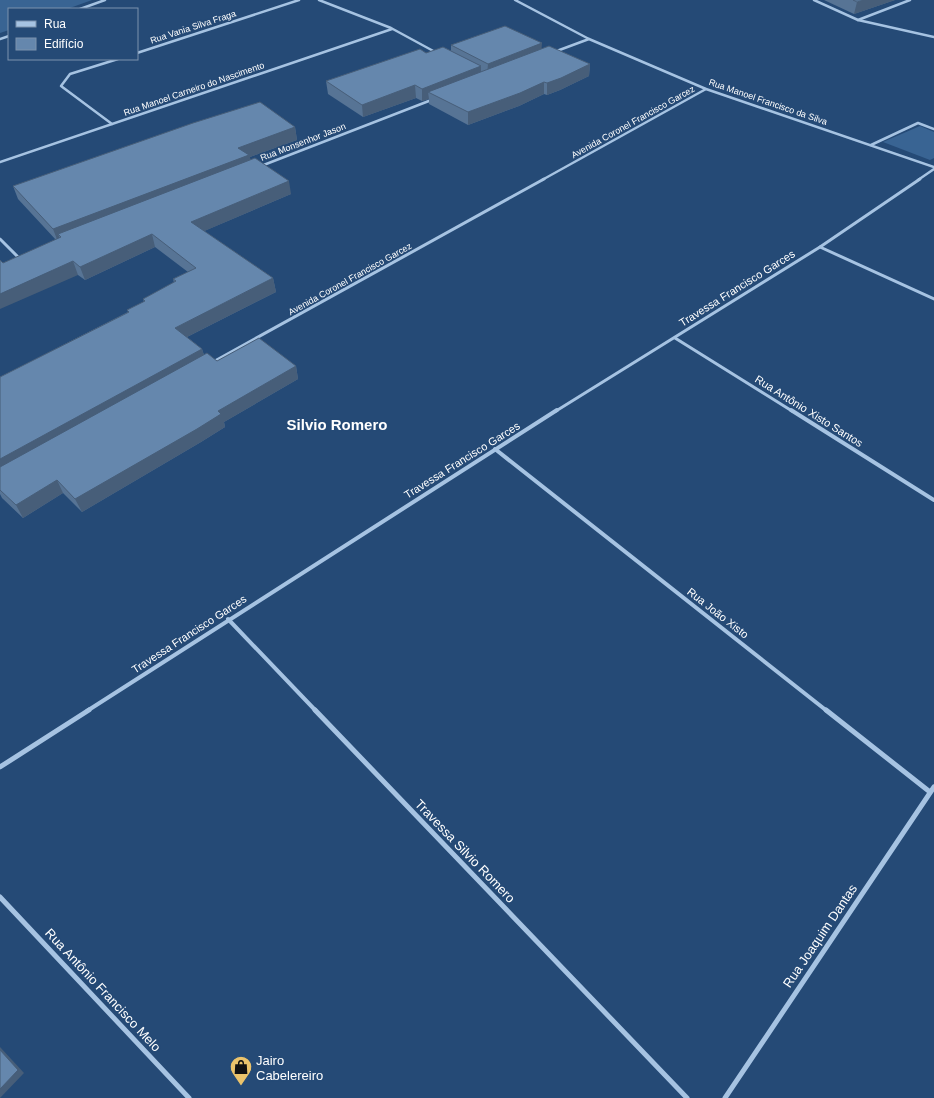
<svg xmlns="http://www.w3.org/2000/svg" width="934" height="1098" font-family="Arial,sans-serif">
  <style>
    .green { fill: #396493 }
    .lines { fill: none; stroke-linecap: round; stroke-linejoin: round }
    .street-far3 { stroke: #a6c3e2; stroke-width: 2.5 }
    .street-far2 { stroke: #a6c3e2; stroke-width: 3 }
    .street-far1 { stroke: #a6c3e2; stroke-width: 4 }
    .street { stroke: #a6c3e2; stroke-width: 5 }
    .wall { fill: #577495 }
    .shaded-wall { fill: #475e79 }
    .building { fill: #6587ad; stroke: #475e79 }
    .labels { text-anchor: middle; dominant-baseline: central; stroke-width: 3; stroke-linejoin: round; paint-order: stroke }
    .far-street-label { font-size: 9px; fill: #fff; stroke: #254a76 }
    .street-label { font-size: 11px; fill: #fff; stroke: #254a76 }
    .near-street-label { font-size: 13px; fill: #fff; stroke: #254a76 }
    .near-poi-label { font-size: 13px; fill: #fff; stroke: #254a76; text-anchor: start }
    .district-label { font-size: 15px; font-weight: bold; fill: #fff; stroke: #254a76 }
  </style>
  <rect width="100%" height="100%" fill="#254a76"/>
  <g class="green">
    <path d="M 0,0 L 92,0 L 67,9 L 9,9 L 9,30 L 0,33 Z"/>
    <path d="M 920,126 L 934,132 L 934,158 L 930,160 L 883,142 Z"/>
  </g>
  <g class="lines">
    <g class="street-far3">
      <path d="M 319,0 L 391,28 L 437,53"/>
      <path d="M 515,0 L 589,39 L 706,89 L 934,167"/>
      <path d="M 814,0 L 858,20 L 934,37"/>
      <path d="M 80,9 L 105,0"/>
      <path d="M 858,20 L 910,0"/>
      <path d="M 0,39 L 9,36"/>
      <path d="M 554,52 L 589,39"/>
      <path d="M 137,53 L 299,0"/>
      <path d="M 112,124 L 61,86 L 70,74 L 118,59"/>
      <path d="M 871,145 L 918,123 L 934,129"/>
      <path d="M 0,162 L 392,29"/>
      <path d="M 261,166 L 434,99"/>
      <path d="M 542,180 L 706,89"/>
      <path d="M 918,180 L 934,169"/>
    </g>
    <g class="street-far2">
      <path d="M 0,239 L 21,260"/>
      <path d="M 820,247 L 934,299"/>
      <path d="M 675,338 L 792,411"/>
      <path d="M 213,362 L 544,179"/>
      <path d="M 556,411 L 820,247 L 920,179"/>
    </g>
    <g class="street-far1">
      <path d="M 791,410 L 934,500"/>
      <path d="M 495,449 L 827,711"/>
      <path d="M 228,619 L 316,711"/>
      <path d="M 87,711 L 557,410"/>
    </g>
    <g class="street">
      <path d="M 315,710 L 687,1098"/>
      <path d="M 826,710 L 930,792"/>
      <path d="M 0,767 L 89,710"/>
      <path d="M 0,897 L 189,1098"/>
      <path d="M 725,1098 L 934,787"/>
    </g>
  </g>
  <g class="wall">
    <path d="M 824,0 L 895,0 L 854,14 Z"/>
    <path d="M 451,45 L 542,49 L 590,64 L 589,76 L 560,90 L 547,95 L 544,94 L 519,106 L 468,125 L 429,104 L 429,99 L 422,101 L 416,98 L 363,117 L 328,94 L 326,81 L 426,53 L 451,51 Z"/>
    <path d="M 295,127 L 297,140 L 250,157 L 250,160 L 291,194 L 204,231 L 273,278 L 276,292 L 187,337 L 202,349 L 204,355 L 217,361 L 296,366 L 298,379 L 224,422 L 225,427 L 201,442 L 82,512 L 63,493 L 23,518 L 2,498 L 0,494 L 0,377 L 128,312 L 127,310 L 144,302 L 143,299 L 174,283 L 173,279 L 188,272 L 155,247 L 85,280 L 78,275 L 3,263 L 56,240 L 18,199 L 13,186 Z"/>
  </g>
  <g class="shaded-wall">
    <path d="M 864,0 L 895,0 L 854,14 L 857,2 Z"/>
    <path d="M 542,43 L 541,55 L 487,76 L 488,64 Z"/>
    <path d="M 590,64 L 589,76 L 560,90 L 547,95 L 547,83 Z"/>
    <path d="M 481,66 L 481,78 L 428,92 L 429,99 L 422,101 L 422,89 Z"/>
    <path d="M 544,82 L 544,94 L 519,106 L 468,125 L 468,112 Z"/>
    <path d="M 415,85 L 416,98 L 363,117 L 362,105 Z"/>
    <path d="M 295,127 L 297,140 L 250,157 L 252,167 L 61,237 L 58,234 L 61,241 L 58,242 L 53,229 L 238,148 Z"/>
    <path d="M 289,181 L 291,194 L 195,235 L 191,222 Z"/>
    <path d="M 152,234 L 155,247 L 85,280 L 80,267 Z"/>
    <path d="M 73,261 L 78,275 L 0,309 L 0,294 Z"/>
    <path d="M 273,278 L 276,292 L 179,341 L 175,328 Z"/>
    <path d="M 202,349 L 206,362 L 0,476 L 0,459 Z"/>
    <path d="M 296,366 L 298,379 L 224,422 L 225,427 L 201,442 L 82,512 L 75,499 L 218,411 Z"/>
    <path d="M 57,480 L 63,493 L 23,518 L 16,505 Z"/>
    <path d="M 0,1047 L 24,1073 L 0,1098 Z"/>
  </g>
  <g class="building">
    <path d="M 853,0 L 864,0 L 857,2 Z"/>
    <path d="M 505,26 L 542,43 L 488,64 L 451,45 Z"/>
    <path d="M 549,46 L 590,64 L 561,78 L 547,83 L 544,82 L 520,93 L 468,112 L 428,92 Z"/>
    <path d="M 443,47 L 481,66 L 422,89 L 415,85 L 362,105 L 326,81 L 420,49 L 426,53 Z"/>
    <path d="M 260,102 L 295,127 L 238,148 L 249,155 L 53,229 L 13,186 L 193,123 Z"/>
    <path d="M 255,158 L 289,181 L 191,222 L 273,278 L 175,328 L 202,349 L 0,459 L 0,377 L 129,312 L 127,310 L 145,301 L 143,299 L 176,281 L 173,279 L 196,268 L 152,234 L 80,267 L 73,261 L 0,294 L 0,260 L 3,263 L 61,237 L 58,234 Z"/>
    <path d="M 259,338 L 296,366 L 218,411 L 221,414 L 197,429 L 75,499 L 57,480 L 16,505 L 0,490 L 0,467 L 207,353 L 217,361 Z"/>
    <path d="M 0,1050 L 18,1070 L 0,1089 Z"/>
  </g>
  <defs>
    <g id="shop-pin" transform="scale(1.15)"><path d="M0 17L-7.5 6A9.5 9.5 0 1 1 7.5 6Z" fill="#ebc36b" stroke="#254a76"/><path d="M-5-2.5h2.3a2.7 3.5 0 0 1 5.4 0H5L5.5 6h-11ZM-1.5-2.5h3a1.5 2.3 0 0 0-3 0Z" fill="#111"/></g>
  </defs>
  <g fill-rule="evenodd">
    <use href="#shop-pin" x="241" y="1067"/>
  </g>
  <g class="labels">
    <g class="far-street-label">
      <text transform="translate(193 27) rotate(-18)">Rua Vania Silva Fraga</text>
      <text transform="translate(194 89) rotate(-19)">Rua Manoel Carneiro do Nascimento</text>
      <text transform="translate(768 102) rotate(19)">Rua Manoel Francisco da Silva</text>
      <text transform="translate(633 122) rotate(-29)">Avenida Coronel Francisco Garcez</text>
      <text transform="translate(303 142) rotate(-21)">Rua Monsenhor Jason</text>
      <text transform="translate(350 279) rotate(-29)">Avenida Coronel Francisco Garcez</text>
    </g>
    <g class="street-label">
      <text transform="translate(737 288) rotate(-32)">Travessa Francisco Garces</text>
      <text transform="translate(809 411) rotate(32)">Rua Antônio Xisto Santos</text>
      <text transform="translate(462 460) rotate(-32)">Travessa Francisco Garces</text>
      <text transform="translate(718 613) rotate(38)">Rua João Xisto</text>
      <text transform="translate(189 634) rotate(-33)">Travessa Francisco Garces</text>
    </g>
    <g class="near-street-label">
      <text transform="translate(465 851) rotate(46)">Travessa Silvio Romero</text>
      <text transform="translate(820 936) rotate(-56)">Rua Joaquim Dantas</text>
      <text transform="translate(103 990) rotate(47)">Rua Antônio Francisco Melo</text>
    </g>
    <g class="near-poi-label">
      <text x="256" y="1060">Jairo<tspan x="256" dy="15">Cabelereiro</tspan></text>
    </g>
    <g class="district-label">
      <text x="337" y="424">Silvio Romero</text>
    </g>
  </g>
  <rect x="8" y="8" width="130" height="52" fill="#254a76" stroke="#7c92ad"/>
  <rect x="16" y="21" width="20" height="6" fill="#a6c3e2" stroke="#7c92ad"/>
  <text x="44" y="28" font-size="12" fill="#ffffff">Rua</text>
  <rect x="16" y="38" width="20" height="12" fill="#6587ad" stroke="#7c92ad"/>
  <text x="44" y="48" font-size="12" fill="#ffffff">Edifício</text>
</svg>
